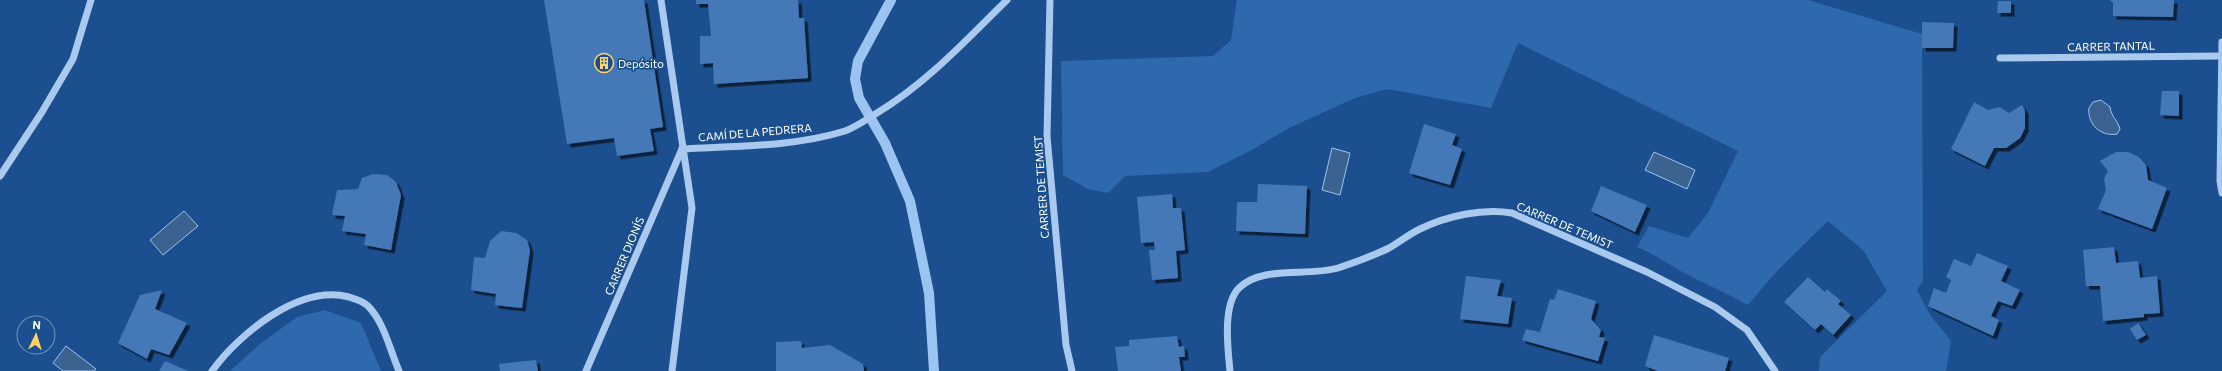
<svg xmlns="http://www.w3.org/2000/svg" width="2222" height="371" font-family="Commissioner,sans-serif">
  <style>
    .green { fill: #2e69ad }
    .water { fill: #3c6290; stroke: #9cc4f0 }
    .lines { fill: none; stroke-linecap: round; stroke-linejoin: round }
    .stream { stroke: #9cc4f0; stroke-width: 10 }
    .building { fill: #4478b7; filter: url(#shadow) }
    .minor { stroke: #a9c9ee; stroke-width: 7 }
    .labels { text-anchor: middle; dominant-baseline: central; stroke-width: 3.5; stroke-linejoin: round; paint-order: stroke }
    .street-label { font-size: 11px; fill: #fff; stroke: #1b4f8f }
    .poi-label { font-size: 11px; fill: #fff; stroke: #1b4f8f; text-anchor: start }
  </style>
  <defs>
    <filter id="shadow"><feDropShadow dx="3.5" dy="3.5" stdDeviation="0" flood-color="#0009"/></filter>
  </defs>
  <rect width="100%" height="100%" fill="#1b4f8f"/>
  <g class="green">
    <path d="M 1237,0 L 1808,0 L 1922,34 L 1923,281 L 1917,290 L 1930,315 L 1951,341 L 1946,371 L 1819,371 L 1820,357 L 1887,291 L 1863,250 L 1828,221 L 1777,271 L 1748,305 C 1727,293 1705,284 1684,273 C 1668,264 1654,254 1637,247 L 1649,226 L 1688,238 L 1708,213 L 1738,151 L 1518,43 L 1491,108 L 1387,89 L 1355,98 L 1289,128 L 1252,150 L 1208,172 L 1125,176 L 1108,193 L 1088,189 L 1063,175 L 1061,61 L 1213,56 L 1231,40 Z"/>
    <path d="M 325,310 L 361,323 L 381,371 L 230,371 L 260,344 L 297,317 Z"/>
  </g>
  <g class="water">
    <path d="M 2101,100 L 2110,107 C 2111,116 2118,121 2120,129 L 2117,134 C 2101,137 2087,124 2089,108 L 2093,102 Z"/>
    <path d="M 1332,148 L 1350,153 L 1340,195 L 1322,190 Z"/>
    <path d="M 1654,152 L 1695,170 L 1687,189 L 1645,170 Z"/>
    <path d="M 184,211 L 198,226 L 163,255 L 150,240 Z"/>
    <path d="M 66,346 L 96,369 L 94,371 L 63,371 L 53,363 Z"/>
  </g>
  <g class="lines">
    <path class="stream" d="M 891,0 L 858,61 L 855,79 L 859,98 L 885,143 L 910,201 L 929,293 L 934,371"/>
  </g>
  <g class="building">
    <path d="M 544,0 L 644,0 L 663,127 L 650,129 L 654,151 L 617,156 L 614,138 L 567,144 Z"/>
    <path d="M 696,0 L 798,0 L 799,18 L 804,18 L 808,78 L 714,84 L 713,63 L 700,64 L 700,36 L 711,36 L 708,4 L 696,4 Z"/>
    <path d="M 2110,0 L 2174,0 L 2173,17 L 2113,16 L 2113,3 Z"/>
    <path d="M 1998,1 L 2011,1 L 2011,13 L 1997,13 Z"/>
    <path d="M 1922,22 L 1954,23 L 1953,48 L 1922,48 Z"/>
    <path d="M 2162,91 L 2179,91 L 2179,116 L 2160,115 Z"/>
    <path d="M 1974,102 L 1988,110 L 2000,107 L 2009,113 L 2022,105 L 2025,111 L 2025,128 L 2020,138 L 2006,148 L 1994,148 L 1985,166 L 1951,149 Z"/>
    <path d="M 1424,124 L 1456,134 L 1452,145 L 1462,149 L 1450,185 L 1409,173 Z"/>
    <path d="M 2116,152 L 2128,152 L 2139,157 L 2146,165 L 2148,180 L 2167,188 L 2152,229 L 2098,209 L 2106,190 L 2104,179 L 2108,171 L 2100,161 Z"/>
    <path d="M 373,174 L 387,175 L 396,182 L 401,195 L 391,250 L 364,245 L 366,234 L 342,231 L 345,216 L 332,215 L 337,190 L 358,189 L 362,178 Z"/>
    <path d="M 1258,184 L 1307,186 L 1305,234 L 1236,231 L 1237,202 L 1257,202 Z"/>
    <path d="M 1601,186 L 1647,205 L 1635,232 L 1591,211 Z"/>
    <path d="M 1172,194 L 1173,208 L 1181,208 L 1185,250 L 1176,251 L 1178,278 L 1152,280 L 1149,250 L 1155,250 L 1154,242 L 1141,243 L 1137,197 Z"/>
    <path d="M 501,231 L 516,233 L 527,240 L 530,250 L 522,308 L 495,305 L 496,294 L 471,290 L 474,257 L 485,258 L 490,241 Z"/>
    <path d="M 2114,247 L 2116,263 L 2138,261 L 2140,278 L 2157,276 L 2160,313 L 2144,314 L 2144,317 L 2103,321 L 2100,286 L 2086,286 L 2083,250 Z"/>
    <path d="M 1977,253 L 2008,266 L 2001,281 L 2020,290 L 2012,306 L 1998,301 L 1991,316 L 1999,320 L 1993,336 L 1928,306 L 1934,288 L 1946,293 L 1951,280 L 1946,277 L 1954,259 L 1971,266 Z"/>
    <path d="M 1466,276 L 1501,280 L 1497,296 L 1512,298 L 1508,324 L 1460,319 Z"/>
    <path d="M 1808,277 L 1825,292 L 1827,289 L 1841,301 L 1838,304 L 1851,315 L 1833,335 L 1821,324 L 1815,330 L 1784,302 Z"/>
    <path d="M 1558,289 L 1596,301 L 1591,319 L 1601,330 L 1599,337 L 1605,338 L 1598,361 L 1522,340 L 1526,329 L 1540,332 L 1550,299 L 1554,300 Z"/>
    <path d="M 162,290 L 155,309 L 187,323 L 169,355 L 151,349 L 147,359 L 118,343 L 140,295 Z"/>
    <path d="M 2138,323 L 2146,335 L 2137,340 L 2130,329 Z"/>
    <path d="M 1654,335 L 1729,358 L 1725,371 L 1658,371 L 1645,366 Z"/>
    <path d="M 1177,336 L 1179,347 L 1184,346 L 1185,357 L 1179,357 L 1181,371 L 1118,371 L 1115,347 L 1129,346 L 1129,340 Z"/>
    <path d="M 801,341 L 802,348 L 830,345 L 863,364 L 864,371 L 776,371 L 776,342 Z"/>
    <path d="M 536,360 L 538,371 L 500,371 L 499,364 Z"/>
    <path d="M 165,361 L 188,371 L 159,371 Z"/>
  </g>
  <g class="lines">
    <g class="minor">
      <path d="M 661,0 L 692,208 L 672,371"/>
      <path d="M 1050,0 L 1047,136 L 1066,345 L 1072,371"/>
      <path d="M 2222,42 L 2220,181 L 2222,193"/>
      <path d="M 2000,58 L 2221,56"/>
      <path d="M 682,149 C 735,146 793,147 845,131 C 856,127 867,119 877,113 C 927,83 966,40 1007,0"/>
      <path d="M 0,176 L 42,112 L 73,59 L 91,0"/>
      <path d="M 212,371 C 239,334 299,284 349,297 C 355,299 363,301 368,306 C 384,322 390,350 399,371"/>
      <path d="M 586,371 L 682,149"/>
      <path d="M 1230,371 C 1228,350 1222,305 1239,288 C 1262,265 1307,277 1338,268 C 1356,262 1373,256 1389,248 C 1400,242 1409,234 1420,229 C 1447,216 1482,208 1512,213 L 1647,272 L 1715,307 L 1747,330 L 1775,371"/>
    </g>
  </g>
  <defs>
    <g id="building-ring" transform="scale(1)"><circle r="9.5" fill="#1b4f8f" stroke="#ffd166" stroke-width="1.5"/><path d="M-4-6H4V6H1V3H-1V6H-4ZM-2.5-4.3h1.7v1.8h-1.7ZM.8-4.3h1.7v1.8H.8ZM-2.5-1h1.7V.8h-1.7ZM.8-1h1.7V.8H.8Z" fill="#ffd166"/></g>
  </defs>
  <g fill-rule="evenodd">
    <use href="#building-ring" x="604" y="63"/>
  </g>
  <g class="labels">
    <g class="street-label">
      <text transform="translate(2111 46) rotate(-1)">CARRER TANTAL</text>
      <text transform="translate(755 132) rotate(-5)">CAMÍ DE LA PEDRERA</text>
      <text transform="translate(1041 187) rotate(-94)">CARRER DE TEMIST</text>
      <text transform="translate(1565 225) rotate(23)">CARRER DE TEMIST</text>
      <text transform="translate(624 256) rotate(-67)">CARRER DIONÍS</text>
    </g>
    <g class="poi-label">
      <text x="618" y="63">Depósito</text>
    </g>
  </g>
  <g transform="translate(36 335) rotate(4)"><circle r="19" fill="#1b4f8f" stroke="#7695bc"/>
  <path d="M0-3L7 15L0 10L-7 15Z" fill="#ffd166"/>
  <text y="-6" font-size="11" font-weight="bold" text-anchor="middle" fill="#ffffff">N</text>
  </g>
</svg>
